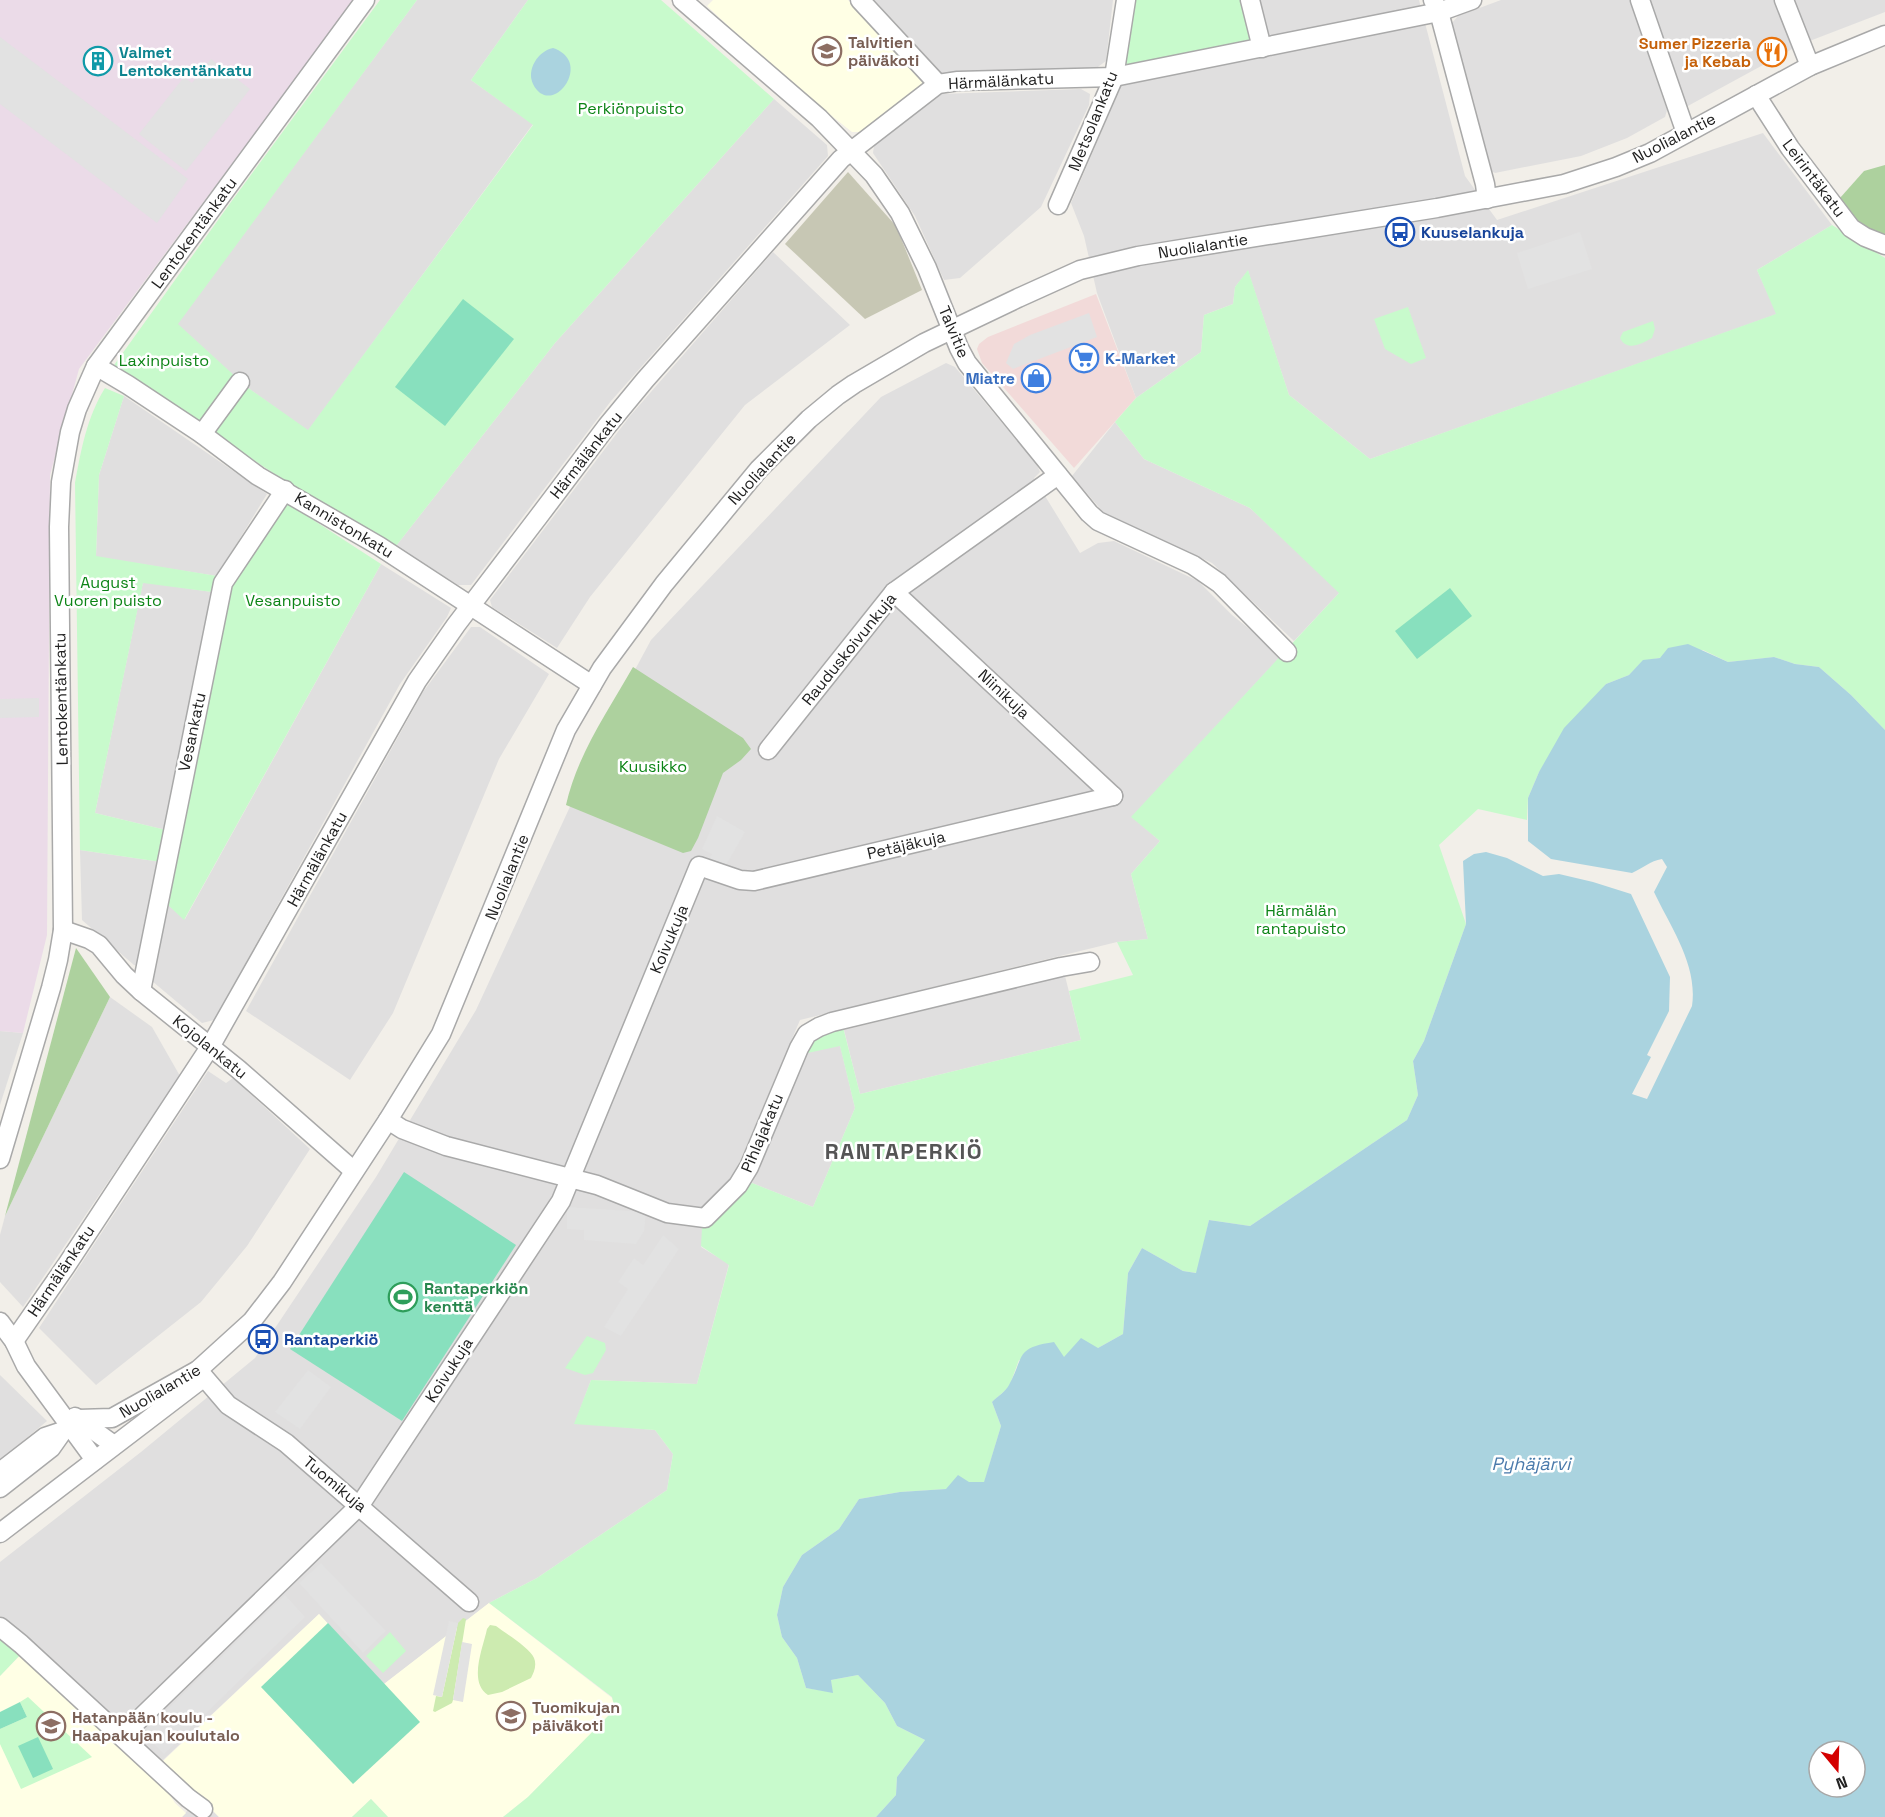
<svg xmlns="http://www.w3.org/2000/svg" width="1885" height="1817" font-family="'Space Grotesk',sans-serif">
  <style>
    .residential { fill: #e0dfdf }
    .commercial { fill: #f2dad9 }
    .industrial { fill: #ebdbe8 }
    .education { fill: #ffffe5 }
    .construction { fill: #c7c7b4 }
    .grass { fill: #cdebb0 }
    .forest { fill: #add19e }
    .park { fill: #c8facc }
    .pitch { fill: #88e0be }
    .parking { fill: #e2e2e2 }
    .water { fill: #aad3df; fill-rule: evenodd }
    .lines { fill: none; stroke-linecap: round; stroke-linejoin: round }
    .minor-casing { stroke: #a9a9a9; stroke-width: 21 }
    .minor { stroke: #fff; stroke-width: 18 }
    .labels { text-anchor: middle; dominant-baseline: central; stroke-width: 5; stroke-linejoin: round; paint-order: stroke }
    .education-label { font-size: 16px; font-weight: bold; fill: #785e54; stroke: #fff; text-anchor: start }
    .food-label { font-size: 16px; font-weight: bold; fill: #c56008; stroke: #fff; text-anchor: end }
    .culture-label { font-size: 16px; font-weight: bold; fill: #0d838f; stroke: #fff; text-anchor: start }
    .street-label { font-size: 16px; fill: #222; stroke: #fff }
    .park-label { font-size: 16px; fill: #0c8416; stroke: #fff }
    .transit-label { font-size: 16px; font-weight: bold; fill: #164399; stroke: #fff; text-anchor: start }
    .shop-label { font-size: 16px; font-weight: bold; fill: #366cbe; stroke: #fff; text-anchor: start }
    .leisure-label { font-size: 16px; font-weight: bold; fill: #27864d; stroke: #fff; text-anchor: start }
    .water-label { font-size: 18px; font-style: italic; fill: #4a7aab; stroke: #fff }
    .district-label { font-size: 22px; font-weight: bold; letter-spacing: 1.5px; fill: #555; stroke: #fff }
  </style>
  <rect width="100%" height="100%" fill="#f2efe9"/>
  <g class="residential">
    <path d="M 417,0 L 528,0 L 471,80 L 533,124 L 308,431 L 244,385 L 177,324 Z"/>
    <path d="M 874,0 L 1113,0 L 1106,61 L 1095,69 L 942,73 Z"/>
    <path d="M 1255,0 L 1419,0 L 1465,176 L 1497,220 L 1763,133 L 1832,225 L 1757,270 L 1777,314 L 1370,459 L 1289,395 L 1248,271 L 1235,287 L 1233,304 L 1204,315 L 1201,352 L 1136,398 L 1097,293 L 1084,236 L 1071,203 L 1121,86 L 1267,51 Z"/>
    <path d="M 1501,0 L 1630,0 L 1667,110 L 1665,117 L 1627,138 L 1581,156 L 1495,173 L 1487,169 L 1452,23 L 1458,16 Z"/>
    <path d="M 1649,0 L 1775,0 L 1794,48 L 1686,107 Z"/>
    <path d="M 1790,0 L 1885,0 L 1885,12 L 1807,42 Z"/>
    <path d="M 1081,89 L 1090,94 L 1089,105 L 1041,207 L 960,278 L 944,280 L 915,216 L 873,153 L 874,146 L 941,94 Z"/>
    <path d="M 774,99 L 827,145 L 828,156 L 611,401 L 471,585 L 458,585 L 396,546 L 555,343 Z"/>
    <path d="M 773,252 L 850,325 L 745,405 L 590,597 L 557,648 L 492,607 L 490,600 L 630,416 Z"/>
    <path d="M 946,363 L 955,367 L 1036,463 L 1040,472 L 1034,478 L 1080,553 L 1098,543 L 1114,541 L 1198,581 L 1232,615 L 1282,655 L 1132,817 L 1160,841 L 1131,874 L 1148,939 L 1117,942 L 800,1020 L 735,1173 L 725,1185 L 701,1247 L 729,1264 L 697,1384 L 591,1380 L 575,1423 L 655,1430 L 673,1454 L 667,1490 L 537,1578 L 489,1603 L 384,1684 L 319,1614 L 163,1760 L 219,1817 L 182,1817 L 197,1799 L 0,1616 L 0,1562 L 141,1452 L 255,1358 L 376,1177 L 476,1010 L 623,692 L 651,640 L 881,397 Z"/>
    <path d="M 124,396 L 267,494 L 217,576 L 96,557 L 99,475 Z"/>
    <path d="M 1115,422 L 1144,459 L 1250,508 L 1340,592 L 1294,641 L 1212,563 L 1103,512 L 1072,476 Z"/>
    <path d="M 381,564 L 451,608 L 447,617 L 400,684 L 214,1020 L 202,1023 L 152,981 L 168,905 L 185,919 Z"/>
    <path d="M 143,582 L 212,592 L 166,830 L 95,813 Z"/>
    <path d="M 471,627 L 480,627 L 549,674 L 499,759 L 393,1013 L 350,1080 L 246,1011 L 423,692 Z"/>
    <path d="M 80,850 L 161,862 L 139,966 L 134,965 L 82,920 Z"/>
    <path d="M 1065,976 L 1081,1040 L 860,1094 L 844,1030 Z"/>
    <path d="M 110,997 L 152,1027 L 180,1076 L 23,1307 L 0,1282 L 0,1235 L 5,1216 Z"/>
    <path d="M 0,1031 L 23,1033 L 0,1105 Z"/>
    <path d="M 840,1045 L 855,1108 L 813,1207 L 752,1183 L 806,1053 Z"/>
    <path d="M 208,1071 L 226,1083 L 233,1078 L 310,1149 L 247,1246 L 201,1302 L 96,1385 L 39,1328 Z"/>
    <path d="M 0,1375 L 47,1421 L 0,1460 Z"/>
  </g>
  <path class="commercial" d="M 1096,294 L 1136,398 L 1074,468 L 982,363 L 977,349 L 979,344 L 988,337 Z"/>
  <path class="industrial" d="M 0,0 L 354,0 L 79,369 L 50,475 L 47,935 L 23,1033 L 0,1031 Z"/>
  <g class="education">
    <path d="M 713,0 L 848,0 L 923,78 L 922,84 L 863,132 L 852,132 L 784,78 L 707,6 Z"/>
    <path d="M 489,1603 L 612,1698 L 615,1709 L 528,1797 L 503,1817 L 388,1817 L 371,1799 L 352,1817 L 219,1817 L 163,1761 L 319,1614 L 384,1684 Z"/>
    <path d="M 22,1653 L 157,1775 L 175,1803 L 186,1813 L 182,1817 L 0,1817 L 0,1676 Z"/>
  </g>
  <path class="construction" d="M 848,172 L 896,226 L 922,290 L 865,319 L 785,244 Z"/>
  <g class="grass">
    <path d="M 463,1618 L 466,1619 L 453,1700 L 452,1703 L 435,1712 L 433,1711 L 436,1696 L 442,1697 L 458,1623 Z"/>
    <path d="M 490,1625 L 496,1626 C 505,1633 530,1648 534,1658 C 537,1665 534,1672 531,1678 L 502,1692 L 488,1695 C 468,1682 483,1648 487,1629 Z"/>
  </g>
  <g class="forest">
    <path d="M 1885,165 L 1885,236 C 1862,227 1852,220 1840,198 L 1864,171 Z"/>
    <path d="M 633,667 L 743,738 L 751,749 L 741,760 L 723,773 L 698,838 L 691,851 L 683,853 L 566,805 C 577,755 608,711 633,667 Z"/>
    <path d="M 76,948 L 110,997 L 5,1216 Z"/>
  </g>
  <g class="park">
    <path d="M 380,0 L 417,0 L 178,324 L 237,378 L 208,417 L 197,424 L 112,368 L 231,202 Z"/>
    <path d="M 528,0 L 661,0 L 774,99 L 555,343 L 396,546 L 300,491 L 212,432 L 244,385 L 308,430 L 533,125 L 471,80 Z"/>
    <path d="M 1130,0 L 1247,0 L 1252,43 L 1126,69 L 1123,61 Z"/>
    <path d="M 1832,225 L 1885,258 L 1885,730 L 1851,695 L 1819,667 L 1795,664 L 1774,657 L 1728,662 L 1703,650 L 1643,661 L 1629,675 L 1606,684 L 1539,772 L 1528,798 L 1527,820 L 1478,809 L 1439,845 L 1466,924 L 1424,1041 L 1413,1061 L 1418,1095 L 1407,1120 L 1250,1226 L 1209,1220 L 1197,1273 L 1183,1271 L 1142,1248 L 1128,1273 L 1123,1334 L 1098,1348 L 1064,1357 L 1019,1360 L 1009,1387 L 992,1402 L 1001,1426 L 984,1483 L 969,1482 L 947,1489 L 900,1492 L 859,1499 L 839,1529 L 802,1555 L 783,1587 L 777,1615 L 782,1637 L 797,1658 L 806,1688 L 832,1692 L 831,1680 L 858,1675 L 885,1703 L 897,1726 L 925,1740 L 897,1777 L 896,1795 L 876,1817 L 503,1817 L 528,1797 L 615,1709 L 612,1697 L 489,1603 L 537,1578 L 667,1490 L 673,1454 L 655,1430 L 574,1424 L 591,1380 L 697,1384 L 729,1265 L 701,1246 L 703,1210 L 752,1183 L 813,1207 L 855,1108 L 840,1046 L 803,1054 C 812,1037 825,1032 843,1027 L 860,1094 L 1081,1040 L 1069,991 L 1133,975 L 1117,942 L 1148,939 L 1131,874 L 1160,841 L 1131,817 L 1339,593 L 1250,508 L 1144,459 L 1115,422 L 1136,398 L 1201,352 L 1204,315 L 1233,304 L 1235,287 L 1248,270 L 1289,395 L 1370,459 L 1776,314 L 1757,270 Z"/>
    <path d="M 1408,307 L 1426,358 L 1411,364 L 1385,349 L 1374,319 Z"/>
    <path d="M 1653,321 L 1655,329 L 1652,338 C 1641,344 1627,352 1620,338 L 1623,332 Z"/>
    <path d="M 105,388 L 124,396 L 99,475 L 96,556 L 217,576 L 212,592 L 143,583 L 95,813 L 166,830 L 161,862 L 80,850 L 75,483 C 81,450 87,417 105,388 Z"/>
    <path d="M 284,501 L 381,564 L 184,920 L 168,905 L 225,608 L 236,577 Z"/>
    <path d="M 587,1336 L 605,1343 L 606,1350 L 593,1373 L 585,1375 L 565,1368 Z"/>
    <path d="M 390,1632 L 406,1651 L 383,1673 L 366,1656 Z"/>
    <path d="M 0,1633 L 22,1653 L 0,1676 Z"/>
    <path d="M 28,1697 L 92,1757 L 21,1789 L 0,1744 L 0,1729 L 27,1717 L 20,1702 Z"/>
    <path d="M 371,1799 L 388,1817 L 352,1817 Z"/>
  </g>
  <g class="pitch">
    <path d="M 463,299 L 514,339 L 445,426 L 395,387 Z"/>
    <path d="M 1450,588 L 1472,616 L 1417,659 L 1395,631 Z"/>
    <path d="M 404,1172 L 516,1245 L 402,1421 L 290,1349 Z"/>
    <path d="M 328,1623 L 420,1722 L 353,1784 L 261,1687 Z"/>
    <path d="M 20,1702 L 27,1717 L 0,1729 L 0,1712 Z"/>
    <path d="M 38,1737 L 53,1769 L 33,1778 L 18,1746 Z"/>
  </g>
  <g class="parking">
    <path d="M 0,37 L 188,179 L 157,223 L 0,104 Z"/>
    <path d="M 211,59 L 250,89 L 186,171 L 139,134 L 184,77 L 192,83 Z"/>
    <path d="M 1580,232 L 1592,269 L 1528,289 L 1517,253 Z"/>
    <path d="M 1089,313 L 1097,337 L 1013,369 L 1006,363 L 1014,344 L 1030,335 Z"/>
    <path d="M 39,698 L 39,717 L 0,718 L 0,699 Z"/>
    <path d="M 717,816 L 745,832 L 725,867 L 709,859 L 712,854 L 702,849 Z"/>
    <path d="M 567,1207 L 646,1212 L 644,1231 L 636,1244 L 584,1240 L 584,1230 L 567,1229 Z"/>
    <path d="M 663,1235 L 679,1249 L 621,1336 L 604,1327 L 628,1289 L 618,1282 L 634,1258 L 643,1265 Z"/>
    <path d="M 308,1370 L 331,1387 L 300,1429 L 275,1412 Z"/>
    <path d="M 321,1563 L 386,1631 L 363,1653 L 299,1583 Z"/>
    <path d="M 285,1595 L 305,1617 L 164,1754 L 143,1733 Z"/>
    <path d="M 449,1621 L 458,1623 L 442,1697 L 433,1695 Z"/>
    <path d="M 462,1642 L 472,1644 L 463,1702 L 453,1700 Z"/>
  </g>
  <g class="water">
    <path d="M 553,48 C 595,62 551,120 533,84 C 526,70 538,51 553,48 Z"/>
    <path d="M 1688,644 L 1728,662 L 1774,657 L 1795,664 L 1819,667 L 1851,695 L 1885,730 L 1885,1817 L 876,1817 L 896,1795 L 897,1777 L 925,1740 L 897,1726 L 885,1703 L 858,1675 L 831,1680 L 833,1693 L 806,1688 L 797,1658 L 782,1637 L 777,1615 L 783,1587 L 802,1555 L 839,1529 L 859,1499 L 900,1492 L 946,1489 L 958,1475 L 969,1482 L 984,1482 L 1001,1426 L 992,1402 C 997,1397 1006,1391 1009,1385 C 1025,1355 1015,1348 1054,1342 L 1064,1357 L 1081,1338 L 1098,1348 L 1123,1334 L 1128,1273 L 1142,1248 L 1183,1271 L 1196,1273 L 1209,1220 L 1250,1226 L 1407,1120 L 1418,1095 L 1413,1061 L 1424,1041 L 1466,924 L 1463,861 L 1474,854 L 1486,852 L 1507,858 L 1543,876 L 1559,874 L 1593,882 L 1631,894 L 1670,977 L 1669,1011 L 1647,1055 L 1651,1057 L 1632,1094 L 1647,1099 L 1692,1006 C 1698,965 1671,928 1654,892 L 1667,867 L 1662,859 C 1650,861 1643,868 1632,873 L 1551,859 L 1528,841 L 1528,798 L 1539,772 L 1564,728 L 1606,684 L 1629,675 L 1643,660 L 1660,658 L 1668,648 ZM 1819,1751 L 1855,1751 L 1855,1787 L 1819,1787 Z"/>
  </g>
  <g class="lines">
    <g class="minor-casing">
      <g id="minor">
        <path d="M 682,0 L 819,118 L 874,175 L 900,213 L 927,268 L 959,348 L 967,363 L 1089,513 L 1098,521 L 1193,565 L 1219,583 L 1287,652"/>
        <path d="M 860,0 L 938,84"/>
        <path d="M 1250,0 L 1262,48"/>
        <path d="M 1433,0 L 1439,12 L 1485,184 L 1487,199"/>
        <path d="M 1640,0 L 1686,133"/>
        <path d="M 1784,0 L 1810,66"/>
        <path d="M 1756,95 L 1790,148 L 1851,228 L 1865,237 L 1885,245"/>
        <path d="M 1058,205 L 1114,77 L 1126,0"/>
        <path d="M 96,366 L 128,385 L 202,434 L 258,476 L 379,546 L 592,685"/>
        <path d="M 202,434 L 240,382"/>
        <path d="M 894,592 L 1113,796"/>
        <path d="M 768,750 L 894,592 L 1058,475"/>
        <path d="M 63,930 L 89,939 L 99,945 L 124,975 L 141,991 L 238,1069 L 354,1171"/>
        <path d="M 141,991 L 223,583 L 285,490"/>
        <path d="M 388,1120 L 402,1129 L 446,1146 L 597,1185 L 667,1213 L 705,1218 L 738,1185 L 749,1167 L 799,1048 L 807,1034 L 819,1027 L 832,1022 L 1061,967 L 1090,962"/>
        <path d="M 0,1159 L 51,988 L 58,960 L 63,930 L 59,527 L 61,482 L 70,432 L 77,409 L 96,366 L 365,0"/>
        <path d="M 0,1322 L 14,1341 L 26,1366 L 95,1460"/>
        <path d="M 14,1341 L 66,1266 L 210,1047 L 417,681 L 456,625 L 539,516 L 607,426 L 645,380 L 841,159 L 938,84 L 958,81 L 1114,77 L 1439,12 L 1472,0"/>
        <path d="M 198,1370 L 228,1405 L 286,1443 L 469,1602"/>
        <path d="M 75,1417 L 114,1445"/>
        <path d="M 0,1472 L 45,1437 L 63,1431"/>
        <path d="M 0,1488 L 51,1448 L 63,1431 L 78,1419 L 112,1418 L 198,1370 L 252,1321 L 282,1282 L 388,1120 L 441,1034 L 566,730 L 602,668 L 664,584 L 759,469 L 809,419 L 838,395 L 854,384 L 924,343 L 1018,298 L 1080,270 L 1138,256 L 1437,208 L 1564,184 L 1616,167 L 1650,153 L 1810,66 L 1885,35"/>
        <path d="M 0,1533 L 199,1381"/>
        <path d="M 0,1627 L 21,1644 L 188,1798 L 203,1809"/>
        <path d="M 122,1736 L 360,1505 L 561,1201 L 699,866 L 740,880 L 754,881 L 1113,796"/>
      </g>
    </g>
    <use href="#minor" class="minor"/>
  </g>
  <defs>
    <g id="school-ring" transform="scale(1.5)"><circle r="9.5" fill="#fff" stroke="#8d6e63" stroke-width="1.5"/><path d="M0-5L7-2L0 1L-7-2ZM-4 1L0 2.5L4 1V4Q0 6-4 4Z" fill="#8d6e63"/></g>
    <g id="restaurant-ring" transform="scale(1.5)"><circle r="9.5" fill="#fff" stroke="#e8710a" stroke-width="1.5"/><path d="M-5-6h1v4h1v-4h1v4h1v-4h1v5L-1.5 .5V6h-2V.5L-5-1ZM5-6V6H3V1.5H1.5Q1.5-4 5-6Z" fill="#e8710a"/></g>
    <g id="building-ring" transform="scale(1.5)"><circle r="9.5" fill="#fff" stroke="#0f9aa8" stroke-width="1.5"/><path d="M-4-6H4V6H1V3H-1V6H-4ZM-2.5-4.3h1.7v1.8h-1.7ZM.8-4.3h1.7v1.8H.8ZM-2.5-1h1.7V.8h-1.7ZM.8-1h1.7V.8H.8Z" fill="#0f9aa8"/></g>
    <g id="bus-ring" transform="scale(1.5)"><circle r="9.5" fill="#fff" stroke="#1a4fb4" stroke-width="1.5"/><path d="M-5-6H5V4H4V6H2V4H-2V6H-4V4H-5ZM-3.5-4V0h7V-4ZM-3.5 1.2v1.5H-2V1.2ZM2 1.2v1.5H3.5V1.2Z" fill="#1a4fb4"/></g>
    <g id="supermarket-ring" transform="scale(1.5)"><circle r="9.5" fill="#fff" stroke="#3f7fe0" stroke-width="1.5"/><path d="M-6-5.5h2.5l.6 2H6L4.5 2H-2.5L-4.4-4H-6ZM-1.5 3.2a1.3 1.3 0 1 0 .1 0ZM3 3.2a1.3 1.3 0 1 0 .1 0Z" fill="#3f7fe0"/></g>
    <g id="shop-ring" transform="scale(1.5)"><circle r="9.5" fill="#fff" stroke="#3f7fe0" stroke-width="1.5"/><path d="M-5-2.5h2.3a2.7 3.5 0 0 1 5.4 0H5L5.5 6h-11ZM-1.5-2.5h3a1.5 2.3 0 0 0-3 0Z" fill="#3f7fe0"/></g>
    <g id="stadium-ring" transform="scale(1.5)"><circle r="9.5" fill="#fff" stroke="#2e9e5b" stroke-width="1.5"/><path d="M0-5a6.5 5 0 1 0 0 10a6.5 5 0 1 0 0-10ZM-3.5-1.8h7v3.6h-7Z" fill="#2e9e5b"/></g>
  </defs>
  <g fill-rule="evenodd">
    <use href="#school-ring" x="827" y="51"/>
    <use href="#restaurant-ring" x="1772" y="52"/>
    <use href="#building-ring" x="98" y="61"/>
    <use href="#bus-ring" x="1400" y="232"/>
    <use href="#supermarket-ring" x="1084" y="358"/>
    <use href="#shop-ring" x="1036" y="378"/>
    <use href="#stadium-ring" x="403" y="1297"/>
    <use href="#bus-ring" x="263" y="1339"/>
    <use href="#school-ring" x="511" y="1716"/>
    <use href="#school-ring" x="51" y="1726"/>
  </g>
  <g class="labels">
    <g class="education-label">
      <text x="848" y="42">Talvitien<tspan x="848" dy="18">päiväkoti</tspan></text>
      <text x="532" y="1707">Tuomikujan<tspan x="532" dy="18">päiväkoti</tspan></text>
      <text x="72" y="1717">Hatanpään koulu -<tspan x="72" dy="18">Haapakujan koulutalo</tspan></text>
    </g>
    <g class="food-label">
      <text x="1751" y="43">Sumer Pizzeria<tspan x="1751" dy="18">ja Kebab</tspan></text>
    </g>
    <g class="culture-label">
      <text x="119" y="52">Valmet<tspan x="119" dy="18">Lentokentänkatu</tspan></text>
    </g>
    <g class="street-label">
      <text transform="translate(1001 81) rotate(-3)">Härmälänkatu</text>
      <text transform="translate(1093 121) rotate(-68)">Metsolankatu</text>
      <text transform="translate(1674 138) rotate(-27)">Nuolialantie</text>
      <text transform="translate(1814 178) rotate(53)">Leirintäkatu</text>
      <text transform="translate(194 233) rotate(-54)">Lentokentänkatu</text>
      <text transform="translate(1203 246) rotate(-9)">Nuolialantie</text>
      <text transform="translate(954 332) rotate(67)">Talvitie</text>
      <text transform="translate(586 455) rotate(-52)">Härmälänkatu</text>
      <text transform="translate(762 469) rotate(-47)">Nuolialantie</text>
      <text transform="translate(344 525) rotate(31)">Kannistonkatu</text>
      <text transform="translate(849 649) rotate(-51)">Rauduskoivunkuja</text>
      <text transform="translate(1004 694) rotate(43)">Niinikuja</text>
      <text transform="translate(61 699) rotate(-91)">Lentokentänkatu</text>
      <text transform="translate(192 732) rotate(-78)">Vesankatu</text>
      <text transform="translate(906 845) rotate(-13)">Petäjäkuja</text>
      <text transform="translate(317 859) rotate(-61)">Härmälänkatu</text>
      <text transform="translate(507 877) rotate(-68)">Nuolialantie</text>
      <text transform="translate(669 939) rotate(-67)">Koivukuja</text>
      <text transform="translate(210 1047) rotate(39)">Kojolankatu</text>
      <text transform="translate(762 1133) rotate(-67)">Pihlajakatu</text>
      <text transform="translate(61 1271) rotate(-56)">Härmälänkatu</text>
      <text transform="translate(449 1370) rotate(-57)">Koivukuja</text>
      <text transform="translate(160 1391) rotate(-30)">Nuolialantie</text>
      <text transform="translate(335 1484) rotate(40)">Tuomikuja</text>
    </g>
    <g class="park-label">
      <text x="631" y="108">Perkiönpuisto</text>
      <text x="164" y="360">Laxinpuisto</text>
      <text x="108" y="582">August<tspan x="108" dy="18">Vuoren puisto</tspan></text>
      <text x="293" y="600">Vesanpuisto</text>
      <text x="653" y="766">Kuusikko</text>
      <text x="1301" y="910">Härmälän<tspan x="1301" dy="18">rantapuisto</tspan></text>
    </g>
    <g class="transit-label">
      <text x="1421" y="232">Kuuselankuja</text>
      <text x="284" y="1339">Rantaperkiö</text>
    </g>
    <g class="shop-label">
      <text x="1105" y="358">K-Market</text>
      <text x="1015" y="378" text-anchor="end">Miatre</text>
    </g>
    <g class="leisure-label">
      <text x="424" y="1288">Rantaperkiön<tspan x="424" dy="18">kenttä</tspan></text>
    </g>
    <g class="water-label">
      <text x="1531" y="1463">Pyhäjärvi</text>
    </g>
    <g class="district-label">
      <text x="904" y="1151">RANTAPERKIÖ</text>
    </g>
  </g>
  <g transform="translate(1837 1769) rotate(161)"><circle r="28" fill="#ffffff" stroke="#a7a7a7" stroke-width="1.5"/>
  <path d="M0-4.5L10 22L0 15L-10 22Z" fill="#d40000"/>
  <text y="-9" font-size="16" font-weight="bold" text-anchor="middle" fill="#222222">N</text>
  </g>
</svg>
